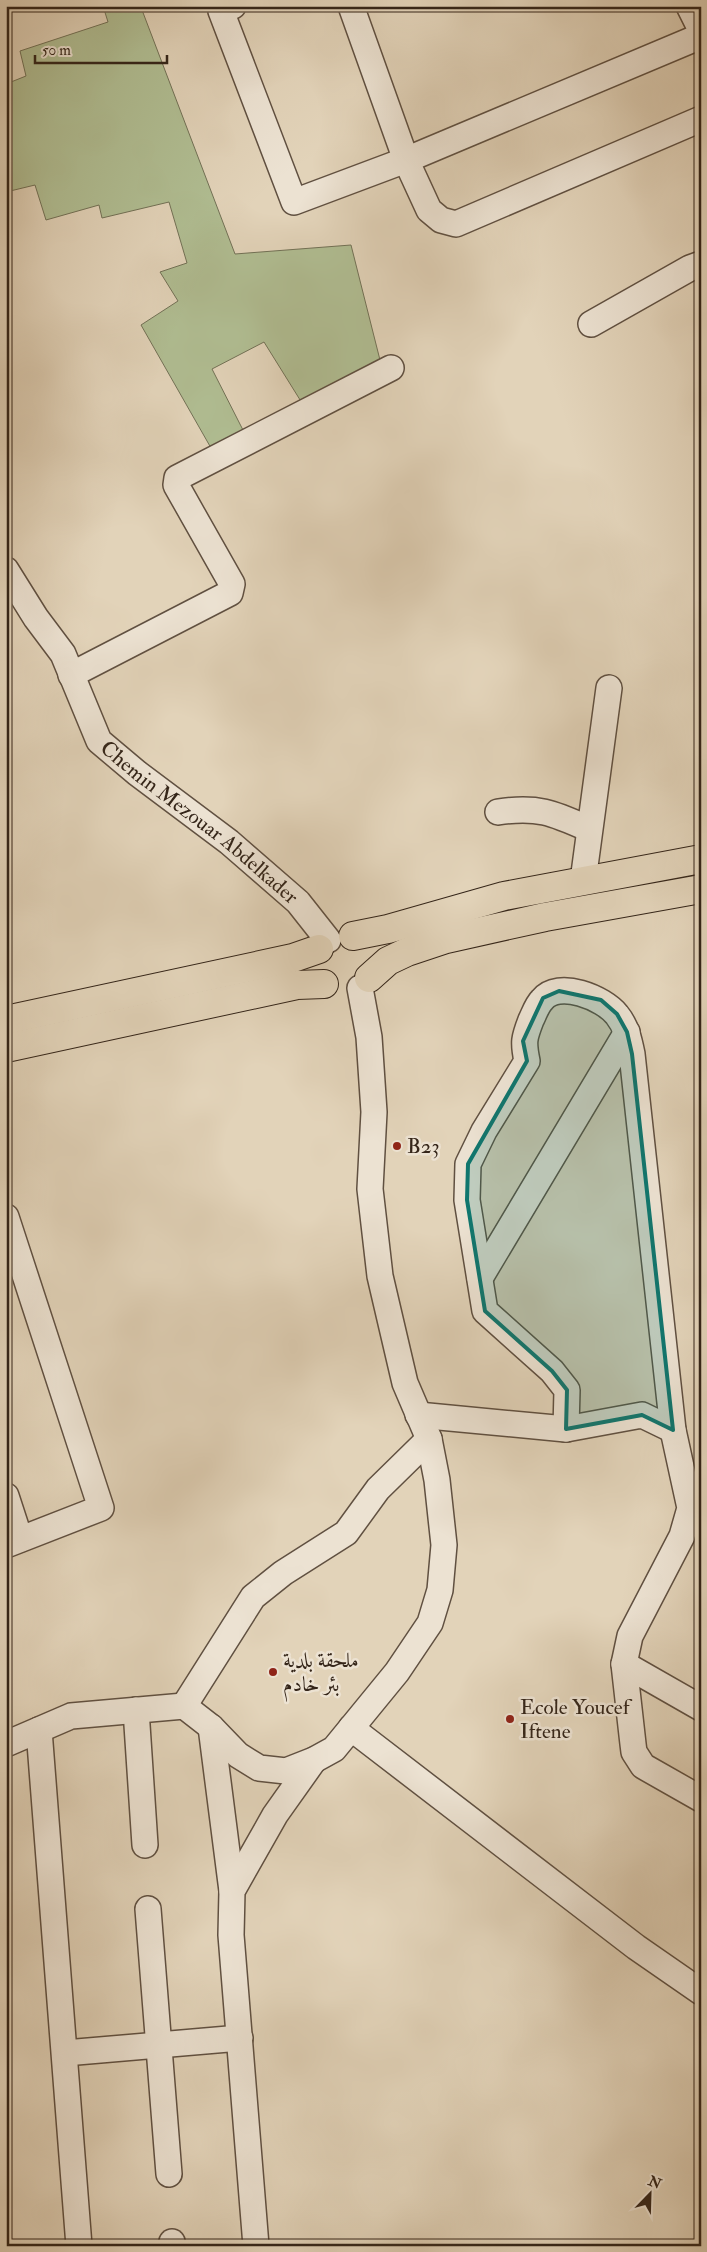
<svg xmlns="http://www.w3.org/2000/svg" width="707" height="2252" font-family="'IM FELL Double Pica',Amiri,serif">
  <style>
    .green { fill: #b0bd92; stroke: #727156 }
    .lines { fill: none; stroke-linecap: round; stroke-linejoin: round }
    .minor-casing { stroke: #605041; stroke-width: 28 }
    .highway-casing { stroke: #342519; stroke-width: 30 }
    .minor { stroke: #ece2d2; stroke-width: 25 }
    .highway { stroke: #e2d3b9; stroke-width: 28 }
    .marked { fill: #0f766e; fill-opacity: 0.2; stroke: #0f766e; stroke-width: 4; stroke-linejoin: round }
    .poi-dot { fill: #8f2418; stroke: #ece2d2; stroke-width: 2 }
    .labels { text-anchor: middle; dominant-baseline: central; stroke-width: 5; stroke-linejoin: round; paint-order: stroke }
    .street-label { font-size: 21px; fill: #342519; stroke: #ece2d2 }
    .poi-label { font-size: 21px; fill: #342519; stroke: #ece2d2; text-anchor: start }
  </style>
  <rect width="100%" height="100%" fill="#e2d3b9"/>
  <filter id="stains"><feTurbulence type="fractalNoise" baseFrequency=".004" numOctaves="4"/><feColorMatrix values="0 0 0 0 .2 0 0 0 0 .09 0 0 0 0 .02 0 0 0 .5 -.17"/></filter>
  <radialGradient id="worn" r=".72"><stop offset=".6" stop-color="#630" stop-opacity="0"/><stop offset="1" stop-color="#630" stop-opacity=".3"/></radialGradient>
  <path class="green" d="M 103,6 L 150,6 L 142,10 L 235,254 L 351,245 L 381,364 L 302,403 L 264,342 L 212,369 L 244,432 L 211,448 L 141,325 L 178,301 L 160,272 L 187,263 L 169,202 L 102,218 L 99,205 L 46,220 L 35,185 L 6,192 L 6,84 L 26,76 L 20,51 L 108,22 Z"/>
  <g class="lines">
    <g class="minor-casing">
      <g id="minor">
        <path d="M 233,6 L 221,11 L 294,202 L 406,160 L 701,36"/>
        <path d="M 351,6 L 406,160 L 429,210 L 441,220 L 456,224 L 701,119"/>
        <path d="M 689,6 L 701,30"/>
        <path d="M 591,324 L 690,268 L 701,264"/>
        <path id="s1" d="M 6,570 L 36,618 L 63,654 L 99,741 L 137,773 L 229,842 L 298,902 L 328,940"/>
        <path d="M 71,675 L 230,593 L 232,584 L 176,485 L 177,478 L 391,368"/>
        <path d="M 498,812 C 538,806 553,813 589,829"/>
        <path d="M 583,881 L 609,688"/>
        <path d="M 6,1217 L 101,1508 L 6,1545"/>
        <path d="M 480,1278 L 627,1032"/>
        <path d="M 418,1415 L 566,1429 L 642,1415 L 673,1430"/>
        <path d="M 566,1429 L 567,1390 L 552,1371 L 485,1311 L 467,1200 L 468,1164 L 484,1131 L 527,1061 C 523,1042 524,1038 531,1020 C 534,1014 537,1005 542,1000 C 558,979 604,998 617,1015 C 626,1026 629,1039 632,1054 L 673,1430 L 690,1508 L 682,1536 L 630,1636 L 624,1664 L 633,1744 L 634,1752 L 643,1766 L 701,1799"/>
        <path d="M 6,1496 L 20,1539"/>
        <path d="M 624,1664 L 701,1708"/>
        <path d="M 184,1706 L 253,1597 L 283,1573 L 346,1533 L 378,1489 L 429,1439"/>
        <path d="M 136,1710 L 145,1845"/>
        <path d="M 211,1727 L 232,1891"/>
        <path d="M 351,1728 L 636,1947 L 701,1992"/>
        <path d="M 39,1730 L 79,2246"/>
        <path d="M 6,1744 L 71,1716 L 184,1706 L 211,1727 L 238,1755 L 259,1768 L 286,1771 L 314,1760 L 334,1749 L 397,1672 L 430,1623 L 440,1590 L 444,1545 L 437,1480 L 429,1439 L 405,1383 L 380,1276 L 370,1189 L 374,1112 L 369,1037 L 360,988"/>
        <path d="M 148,1909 L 169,2174"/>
        <path d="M 65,2053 L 240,2038"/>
        <path d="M 172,2242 L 172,2246"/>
        <path d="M 256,2246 L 231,1935 L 232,1891 L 275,1815 L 314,1760"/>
      </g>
    </g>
    <g class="highway-casing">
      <g id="highway">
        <path d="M 353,936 L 388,929 L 504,896 L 701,859"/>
        <path d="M 369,978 L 388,961 L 407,952 L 446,939 L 545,917 L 701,889"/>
        <path d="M 6,1020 L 293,958 L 319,949"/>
        <path d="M 6,1048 L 297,985 L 324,984"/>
      </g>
    </g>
    <use href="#minor" class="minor"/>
    <use href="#highway" class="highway"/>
  </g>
  <path class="marked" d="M 559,991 L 601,1000 L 617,1014 L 627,1032 L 632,1054 L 673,1430 L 642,1415 L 566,1429 L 567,1390 L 552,1371 L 485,1311 L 467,1200 L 468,1164 L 527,1061 L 523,1041 L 543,998 Z"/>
  <g class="poi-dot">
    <circle cx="397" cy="1146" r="5"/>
    <circle cx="273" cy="1672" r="5"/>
    <circle cx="510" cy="1719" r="5"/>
  </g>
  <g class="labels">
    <g class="street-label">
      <text stroke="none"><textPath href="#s1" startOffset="325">Chemin Mezouar Abdelkader</textPath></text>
    </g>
    <g class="poi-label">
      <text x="407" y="1146">B23</text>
      <text x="283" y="1660">ملحقة بلدية<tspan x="283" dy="24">بئر خادم</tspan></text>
      <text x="520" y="1707">Ecole Youcef<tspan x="520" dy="24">Iftene</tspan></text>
    </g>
  </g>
  <rect width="707" height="2252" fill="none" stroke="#e2d3b9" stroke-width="25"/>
  <rect x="8" y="8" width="692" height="2237" fill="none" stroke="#342519" stroke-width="2.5"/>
  <rect x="12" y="12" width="682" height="2227" fill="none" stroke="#342519"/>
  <g transform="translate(650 2194) rotate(23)" stroke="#ece2d2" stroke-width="4" paint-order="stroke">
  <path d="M0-4L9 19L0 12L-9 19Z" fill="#342519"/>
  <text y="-8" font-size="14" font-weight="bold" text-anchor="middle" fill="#342519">N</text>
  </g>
  <path d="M35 55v8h132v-8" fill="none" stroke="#342519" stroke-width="2.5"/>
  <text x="42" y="55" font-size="15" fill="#342519" stroke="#ece2d2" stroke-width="4" paint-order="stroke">50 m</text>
  <rect width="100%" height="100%" filter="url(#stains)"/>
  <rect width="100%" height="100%" fill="url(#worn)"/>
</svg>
